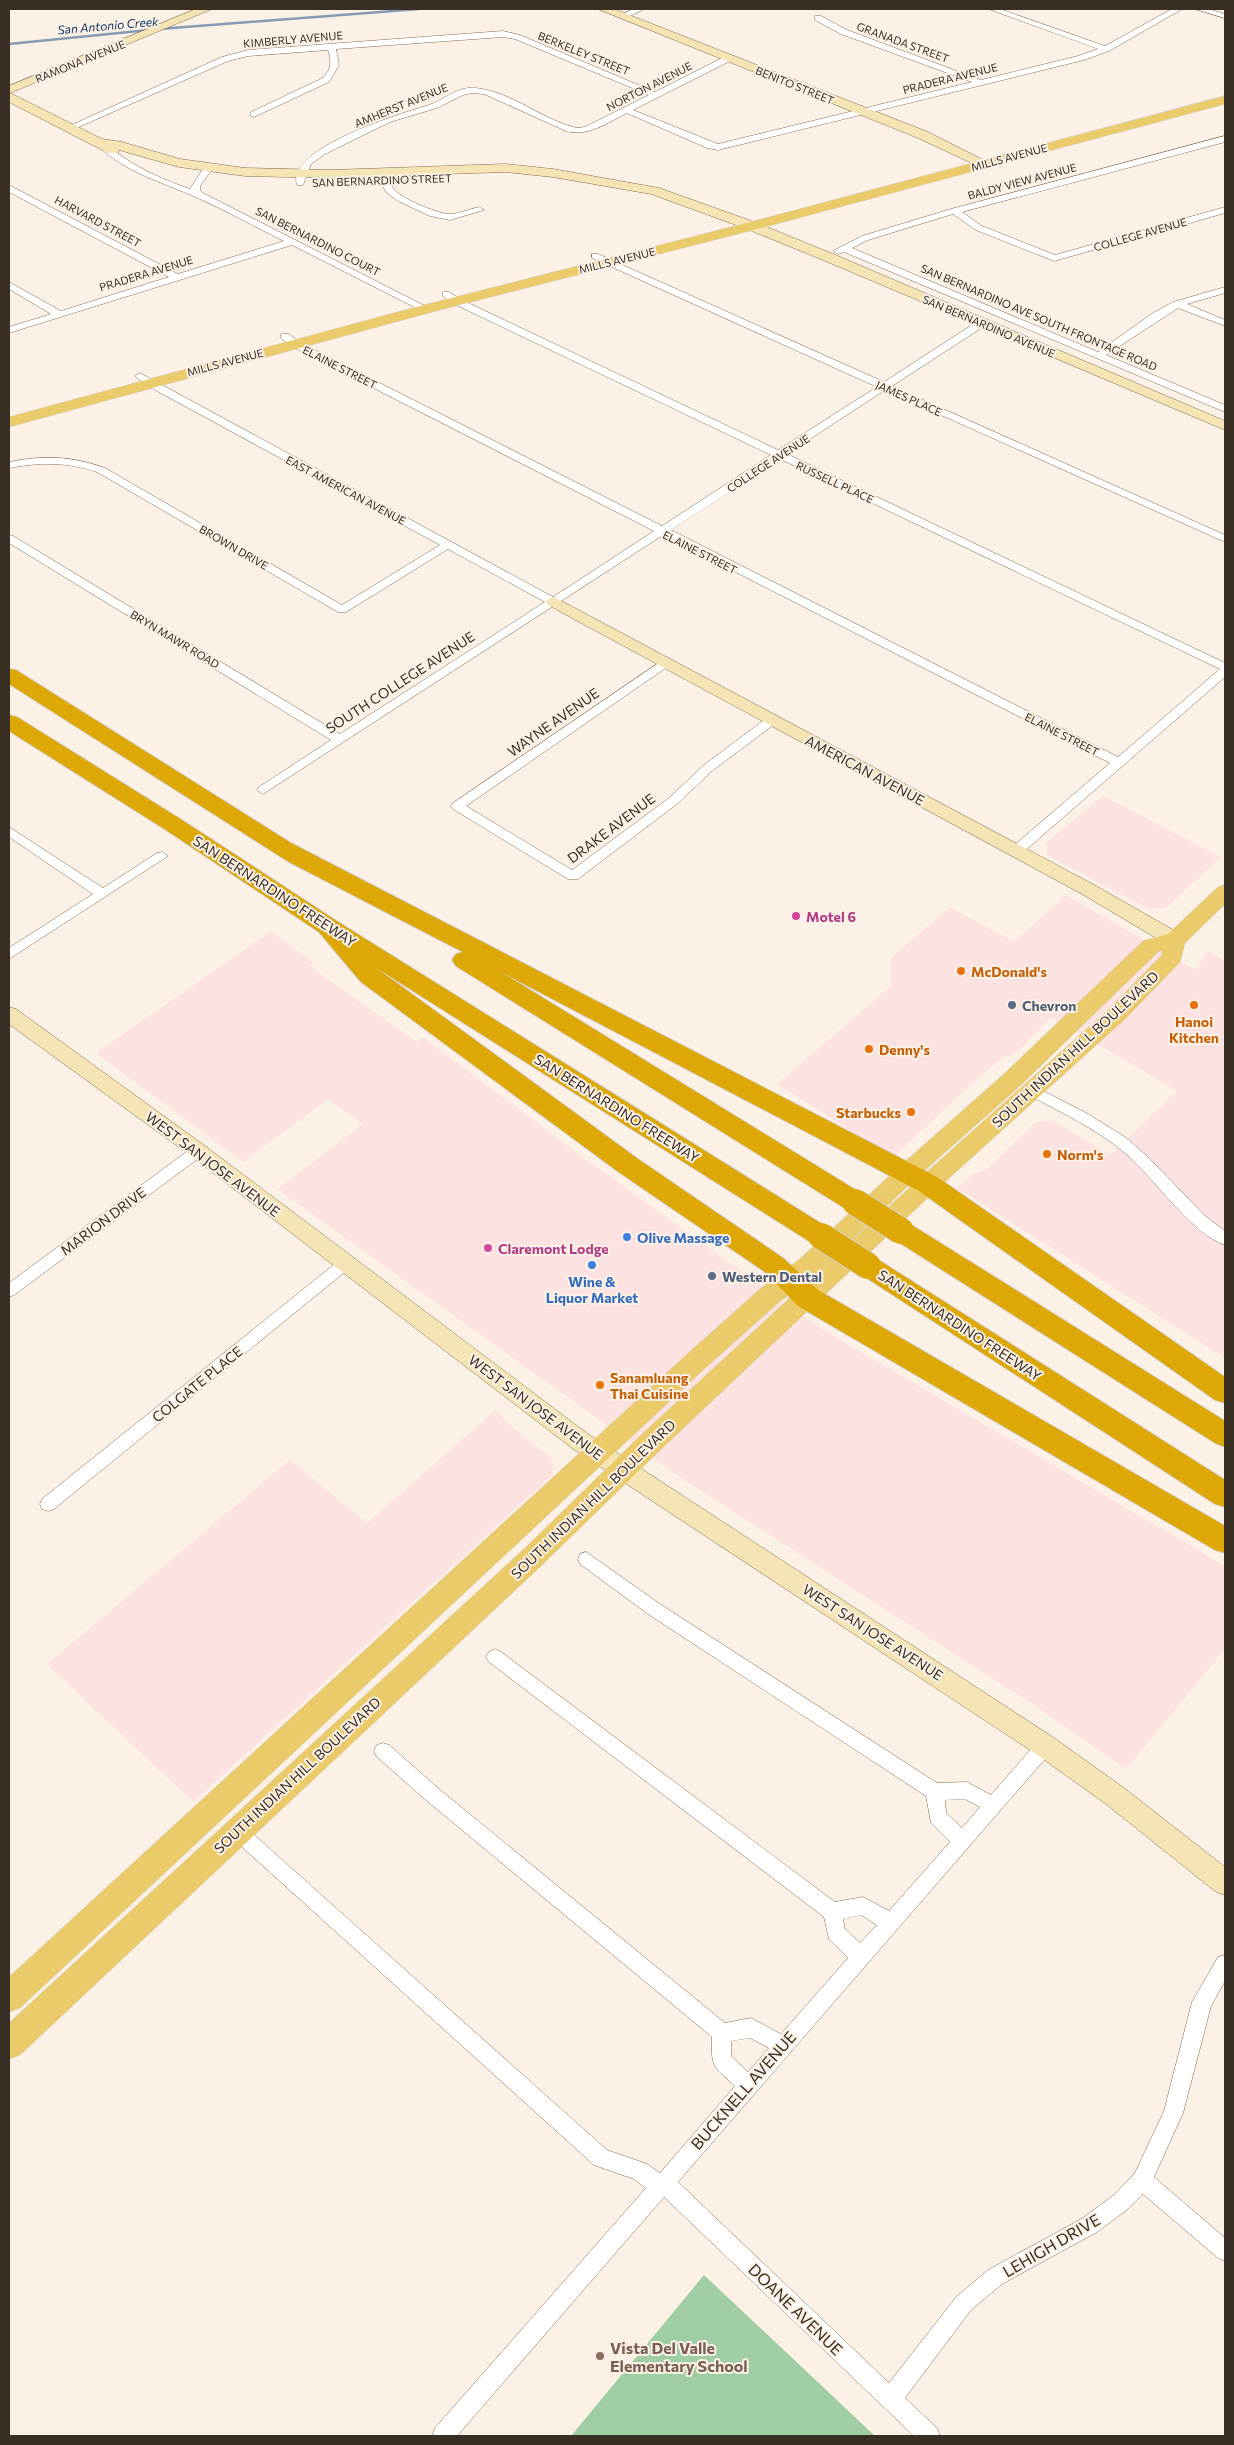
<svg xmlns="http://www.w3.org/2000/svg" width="1234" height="2445" font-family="Commissioner,sans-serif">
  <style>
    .commercial { fill: #fde2e2 }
    .green { fill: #a0cea4 }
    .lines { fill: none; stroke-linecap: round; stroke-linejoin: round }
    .stream { stroke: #859bb4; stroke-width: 2.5 }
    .street-casing { stroke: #846b52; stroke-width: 1 }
    .secondary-casing { stroke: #846b52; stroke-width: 1 }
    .primary-casing { stroke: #d3d1cf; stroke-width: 1 }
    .highway-casing { stroke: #d3d1cf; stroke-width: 2 }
    .street { fill: #fff; fill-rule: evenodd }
    .secondary { fill: #f5e5b4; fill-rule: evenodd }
    .primary { fill: #ebca69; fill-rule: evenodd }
    .highway { fill: #dda705; fill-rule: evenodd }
    .highway-bridge-casing { stroke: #d3d1cf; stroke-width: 28; stroke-linecap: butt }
    .highway-bridge { stroke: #dda705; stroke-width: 26 }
    .hotel-dot { fill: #d1479c; stroke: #fcf1e6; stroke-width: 2 }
    .food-dot { fill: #e8710a; stroke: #fcf1e6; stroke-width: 2 }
    .service-dot { fill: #5c6f8a; stroke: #fcf1e6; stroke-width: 2 }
    .shop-dot { fill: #3f7fe0; stroke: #fcf1e6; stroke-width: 2 }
    .education-dot { fill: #8d6e63; stroke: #fcf1e6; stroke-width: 2 }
    .labels { text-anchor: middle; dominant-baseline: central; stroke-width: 4; stroke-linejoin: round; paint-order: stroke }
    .far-street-label { font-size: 11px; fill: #392f24; stroke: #fcf1e6 }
    .far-water-label { font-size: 12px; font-style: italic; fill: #0d3761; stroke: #fcf1e6 }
    .street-label { font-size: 14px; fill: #392f24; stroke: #fcf1e6 }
    .hotel-label { font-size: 14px; font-weight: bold; fill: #b23c85; stroke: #fcf1e6; text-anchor: start }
    .food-label { font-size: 14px; font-weight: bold; fill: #c56008; stroke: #fcf1e6; text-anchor: start }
    .service-label { font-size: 14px; font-weight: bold; fill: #4e5e75; stroke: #fcf1e6; text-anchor: start }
    .shop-label { font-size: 14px; font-weight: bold; fill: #366cbe; stroke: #fcf1e6; text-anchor: start }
    .near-street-label { font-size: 16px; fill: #392f24; stroke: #fcf1e6 }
    .near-education-label { font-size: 16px; font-weight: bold; fill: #785e54; stroke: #fcf1e6; text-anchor: start }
  </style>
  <rect width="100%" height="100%" fill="#fcf1e6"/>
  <g class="commercial">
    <path d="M 1103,796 L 1221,857 L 1166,908 L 1149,909 L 1047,855 L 1046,843 Z"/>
    <path d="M 1066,895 L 1196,970 L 1208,951 L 1225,961 L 1225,1358 L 957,1188 L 974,1173 L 985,1171 L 1036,1122 L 1053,1121 L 1110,1155 L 1177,1091 L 1051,1017 L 1017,1052 L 1002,1058 L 977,1079 L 893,1157 L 777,1084 L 891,986 L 891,958 L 950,907 L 1014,942 Z"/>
    <path d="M 271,931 L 314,963 L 309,966 L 417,1042 L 423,1037 L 573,1150 L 820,1328 L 1225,1566 L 1225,1649 L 1126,1769 L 1035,1706 L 675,1474 L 277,1189 L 363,1124 L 328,1099 L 243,1162 L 96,1053 Z"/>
    <path d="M 496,1410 L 508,1424 L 549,1456 L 554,1465 L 552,1475 L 193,1802 L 47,1664 L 290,1460 L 367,1523 Z"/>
  </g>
  <path class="green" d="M 704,2275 L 875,2436 L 571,2436 Z"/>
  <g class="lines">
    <g class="stream">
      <path d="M 159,29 L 419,9"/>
      <path d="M 9,44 L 149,30"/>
    </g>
    <g class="street-casing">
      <g id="street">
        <path d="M 633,9 L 644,9 L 626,18 L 619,16 Z"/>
        <path d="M 989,9 L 1000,9 L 1105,46 L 1172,9 L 1182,9 L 1109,51 L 1084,60 L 718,150 L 707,148 L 627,113 C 607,123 588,137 566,131 L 484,94 L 472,93 L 463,95 L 437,108 L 390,122 L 325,154 L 311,164 L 303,185 L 297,185 C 285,148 403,113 429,105 C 444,100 458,86 475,88 C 511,91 542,120 577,128 L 585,127 L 649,95 L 515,39 L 503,37 L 336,49 L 339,65 L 329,82 L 254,117 L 251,116 L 251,112 L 323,78 C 331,69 332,61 328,50 L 248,56 L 228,61 L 72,130 L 65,128 L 222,57 L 248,50 L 503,31 L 520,35 L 655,92 L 726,56 L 732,56 L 732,60 L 633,110 L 718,144 L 972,82 L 841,34 L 815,20 L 815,16 L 821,16 L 847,30 L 981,80 L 1078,56 L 1098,49 Z"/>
        <path d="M 1195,9 L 1208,9 L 1225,14 L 1225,18 Z"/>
        <path d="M 1225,136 L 1225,142 L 962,212 L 982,226 L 1055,255 L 1225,207 L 1225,213 L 1054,261 L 976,230 L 953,214 L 868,240 L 852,248 L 1098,352 L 1153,313 L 1173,302 L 1225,287 L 1225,293 L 1187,304 L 1225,320 L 1225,326 L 1178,308 L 1106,355 L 1225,405 L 1225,412 L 844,252 L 838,254 L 833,251 L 862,236 L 951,209 Z"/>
        <path d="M 97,141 C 106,140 115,152 123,157 C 143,171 167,181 190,189 L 205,166 L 211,166 L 213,168 L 200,186 L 200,190 L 203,193 L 431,309 L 422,311 L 292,245 L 9,333 L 9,327 L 51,314 L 9,289 L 9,282 L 61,311 L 169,277 L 9,192 L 9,185 L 178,274 L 284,241 C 255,227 227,211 198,198 C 162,182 126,173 97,145 Z"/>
        <path d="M 381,169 C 389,172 388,182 393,188 C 401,199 436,213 449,214 C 458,214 470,209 479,207 L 484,210 L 450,220 L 430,216 L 398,201 L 386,192 L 376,172 Z"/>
        <path d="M 592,254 L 598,254 L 884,382 L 978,321 L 986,321 L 986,325 L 892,386 L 1225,535 L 1225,542 L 885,390 L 787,454 L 1225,663 L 1225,677 L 1021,854 L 1016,855 L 1010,851 L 1011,848 L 1110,763 L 663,535 L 263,794 L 257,790 L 259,787 L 331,740 L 9,543 L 9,535 L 13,536 L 340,734 L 545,602 L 448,549 L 346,612 L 338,612 L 97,472 C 67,462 40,462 9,468 L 9,462 C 43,455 72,456 105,468 L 342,605 L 440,545 L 146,385 L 135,376 L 140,373 L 553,597 L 654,531 L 291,346 L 281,338 L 281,334 L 289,334 L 299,342 L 662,526 L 771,455 L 452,303 L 443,296 L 443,292 L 449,292 L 460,299 L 778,450 L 877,387 L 592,258 ZM 780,459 L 1220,669 L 1118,757 L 671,530 Z"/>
        <path d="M 666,658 L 672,662 L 670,665 L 466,806 L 572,870 L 669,798 L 704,765 L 768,717 L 776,717 L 778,720 L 776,723 L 712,771 L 677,804 L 578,879 L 568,879 L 453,809 L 451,806 L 453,803 Z"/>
        <path d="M 9,827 L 103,888 L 157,853 L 162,852 L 168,856 L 9,959 L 9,948 L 93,894 L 9,837 Z"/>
        <path d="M 1032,1085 L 1088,1114 L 1125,1137 L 1148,1157 L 1204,1215 L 1225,1231 L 1225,1245 C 1192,1235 1153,1176 1125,1153 C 1095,1128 1060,1112 1027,1094 L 1025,1090 L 1027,1086 Z"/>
        <path d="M 198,1146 L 203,1147 L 205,1151 L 203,1155 L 14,1295 L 9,1297 L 9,1283 L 193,1147 Z"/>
        <path d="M 346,1257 L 351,1259 L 354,1263 L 351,1267 L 54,1509 L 48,1511 L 42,1509 L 40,1504 L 42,1499 L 341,1259 Z"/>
        <path d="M 586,1552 L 660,1604 L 937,1783 L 967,1782 L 991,1795 L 1039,1740 L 1045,1738 L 1051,1740 L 1054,1746 L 1051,1752 L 678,2182 L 889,2383 L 957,2296 L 988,2270 L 1083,2218 L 1114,2195 L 1135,2173 L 1164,2111 L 1192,2002 L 1218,1957 L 1225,1955 L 1225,1981 L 1211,2006 L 1183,2113 L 1154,2177 L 1225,2238 L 1225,2261 L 1218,2258 L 1143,2194 L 1128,2209 L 1097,2232 L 1002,2284 L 971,2310 L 905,2398 L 937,2428 L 940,2436 L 914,2436 L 664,2197 L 457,2436 L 432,2436 L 435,2428 L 646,2188 L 634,2179 L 594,2165 L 231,1837 L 228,1831 L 231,1825 L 237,1822 L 243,1825 L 607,2150 L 647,2164 L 660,2173 L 735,2086 C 713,2066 711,2068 712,2037 L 427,1801 L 377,1757 L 374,1751 L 377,1745 L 383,1743 L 389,1745 L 439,1789 L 725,2023 L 751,2018 L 781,2034 L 848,1958 L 829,1939 L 824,1917 L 489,1662 L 486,1657 L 489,1652 L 495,1649 L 501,1652 L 835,1902 L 863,1897 L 889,1911 L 950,1842 L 931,1823 L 926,1796 L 648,1614 L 580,1564 L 578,1559 L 580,1554 ZM 965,1799 L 980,1807 L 962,1828 L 946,1813 L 945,1800 ZM 861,1915 L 877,1925 L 860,1943 L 845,1929 L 843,1919 ZM 750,2038 L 769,2048 L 748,2072 L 731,2056 L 731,2041 Z"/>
      </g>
    </g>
    <g class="secondary-casing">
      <g id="secondary">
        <path d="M 196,9 L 212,9 L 10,93 L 102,139 L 122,142 L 180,159 L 245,168 L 331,170 L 505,164 L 553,169 L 659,188 L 757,223 L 833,254 L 1225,421 L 1225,430 L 823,260 L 747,229 L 651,194 L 553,177 L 505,172 L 331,178 L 245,176 L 179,167 L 119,150 L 118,153 L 108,153 L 9,102 L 9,86 Z"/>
        <path d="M 598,9 L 614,9 L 928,132 L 991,164 L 985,168 L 980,167 L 918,138 Z"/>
        <path d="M 554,597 L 1096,886 L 1182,935 L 1185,940 L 1182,945 L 1175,947 L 1168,945 L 1082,894 L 548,605 L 546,602 L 548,599 Z"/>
        <path d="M 9,1007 L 16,1009 L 205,1146 L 588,1434 L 1054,1738 L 1124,1788 L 1225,1867 L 1225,1895 L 1216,1892 L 1106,1804 L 1036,1754 L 572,1448 L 191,1156 L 9,1024 Z"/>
      </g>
    </g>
    <g class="primary-casing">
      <g id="primary">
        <path d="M 1225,96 L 1225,104 L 757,229 L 432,312 L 9,427 L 9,417 L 420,306 L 747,223 Z"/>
        <path d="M 1225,885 L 1225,904 L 1185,943 L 1180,962 L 1125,1019 L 936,1190 L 658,1452 L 543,1564 L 20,2055 L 9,2059 L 9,2023 L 525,1548 L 640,1436 L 920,1178 L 1109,1009 L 1162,955 L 1162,950 L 1158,952 L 1021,1085 L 915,1179 L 819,1272 L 778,1303 L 702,1371 L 20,2008 L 9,2012 L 9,1977 L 684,1357 L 760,1289 L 801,1258 L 899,1167 L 1005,1073 L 1143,941 L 1168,934 L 1218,887 Z"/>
      </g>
    </g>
    <g class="highway-casing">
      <g id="highway">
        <path d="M 9,669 L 16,670 L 291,843 L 937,1177 L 1225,1377 L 1225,1403 L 1215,1400 L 919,1191 L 501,972 L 864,1195 L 868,1202 L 864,1209 L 855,1212 L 846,1209 L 456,966 L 452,960 L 456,954 L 463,952 L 289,862 L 9,684 Z"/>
        <path d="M 9,715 L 17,717 L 182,820 L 335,920 L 830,1229 L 834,1236 L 830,1243 L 821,1246 L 812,1243 L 375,967 L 638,1159 L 783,1258 L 818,1290 L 1225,1526 L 1225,1553 L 1215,1550 L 798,1306 L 765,1272 L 620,1173 L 361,982 L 319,932 L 166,830 L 9,731 Z"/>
        <path d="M 901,1221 L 910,1224 L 1225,1421 L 1225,1447 L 1215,1443 L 892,1238 L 888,1231 L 892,1224 Z"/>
        <path d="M 868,1256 L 877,1259 L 1225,1480 L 1225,1507 L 1215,1504 L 859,1273 L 855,1266 L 859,1259 Z"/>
      </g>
    </g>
    <use href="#street" class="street"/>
    <use href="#secondary" class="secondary"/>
    <use href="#primary" class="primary"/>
    <use href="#highway" class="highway"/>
    <g class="highway-bridge-casing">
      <g id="highway-bridge">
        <path d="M 855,1202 L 901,1231"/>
        <path d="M 821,1236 L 868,1266"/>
      </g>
    </g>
    <use href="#highway-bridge" class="highway-bridge"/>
  </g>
  <g class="hotel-dot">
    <circle cx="796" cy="916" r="5"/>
    <circle cx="488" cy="1248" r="5"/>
  </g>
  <g class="food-dot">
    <circle cx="961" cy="971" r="5"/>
    <circle cx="1194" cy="1005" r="5"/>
    <circle cx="869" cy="1049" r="5"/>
    <circle cx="911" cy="1112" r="5"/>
    <circle cx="1047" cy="1154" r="5"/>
    <circle cx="600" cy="1385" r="5"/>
  </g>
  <g class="service-dot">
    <circle cx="1012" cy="1005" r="5"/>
    <circle cx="712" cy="1276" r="5"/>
  </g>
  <g class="shop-dot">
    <circle cx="627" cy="1237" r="5"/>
    <circle cx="592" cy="1265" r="5"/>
  </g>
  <circle class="education-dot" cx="600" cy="2356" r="5"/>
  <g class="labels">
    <g class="far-street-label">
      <text transform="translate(293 39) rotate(-5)">KIMBERLY AVENUE</text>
      <text transform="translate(903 42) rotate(20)">GRANADA STREET</text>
      <text transform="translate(584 53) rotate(22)">BERKELEY STREET</text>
      <text transform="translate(80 61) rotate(-22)">RAMONA AVENUE</text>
      <text transform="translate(950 78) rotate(-14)">PRADERA AVENUE</text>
      <text transform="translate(795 85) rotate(22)">BENITO STREET</text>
      <text transform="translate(649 86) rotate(-27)">NORTON AVENUE</text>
      <text transform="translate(401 105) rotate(-22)">AMHERST AVENUE</text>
      <text transform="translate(1009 157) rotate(-15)">MILLS AVENUE</text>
      <text transform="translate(382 180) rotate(-2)">SAN BERNARDINO STREET</text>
      <text transform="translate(1022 181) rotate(-15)">BALDY VIEW AVENUE</text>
      <text transform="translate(98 221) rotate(28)">HARVARD STREET</text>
      <text transform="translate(1140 234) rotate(-16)">COLLEGE AVENUE</text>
      <text transform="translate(318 241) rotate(27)">SAN BERNARDINO COURT</text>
      <text transform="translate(617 260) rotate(-14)">MILLS AVENUE</text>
      <text transform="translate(146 273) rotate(-17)">PRADERA AVENUE</text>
      <text transform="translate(1039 317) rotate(23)">SAN BERNARDINO AVE SOUTH FRONTAGE ROAD</text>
      <text transform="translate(989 326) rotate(23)">SAN BERNARDINO AVENUE</text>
      <text transform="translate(225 362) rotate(-15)">MILLS AVENUE</text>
      <text transform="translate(340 367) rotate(27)">ELAINE STREET</text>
      <text transform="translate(909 398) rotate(24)">JAMES PLACE</text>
      <text transform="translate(768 463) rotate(-33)">COLLEGE AVENUE</text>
      <text transform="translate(835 482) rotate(25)">RUSSELL PLACE</text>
      <text transform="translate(346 490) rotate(28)">EAST AMERICAN AVENUE</text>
      <text transform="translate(234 547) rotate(30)">BROWN DRIVE</text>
      <text transform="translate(700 552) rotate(27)">ELAINE STREET</text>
      <text transform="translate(175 639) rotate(31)">BRYN MAWR ROAD</text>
      <text transform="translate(1062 734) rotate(27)">ELAINE STREET</text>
    </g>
    <g class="far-water-label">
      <text transform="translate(108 25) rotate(-5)">San Antonio Creek</text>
    </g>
    <g class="street-label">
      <text transform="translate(400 682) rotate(-33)">SOUTH COLLEGE AVENUE</text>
      <text transform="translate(553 722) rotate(-35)">WAYNE AVENUE</text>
      <text transform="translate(865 770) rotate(28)">AMERICAN AVENUE</text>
      <text transform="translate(611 828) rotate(-37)">DRAKE AVENUE</text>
      <text transform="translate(275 891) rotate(33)">SAN BERNARDINO FREEWAY</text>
      <text transform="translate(1075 1049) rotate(-43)">SOUTH INDIAN HILL BOULEVARD</text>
      <text transform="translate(617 1108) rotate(32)">SAN BERNARDINO FREEWAY</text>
      <text transform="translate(213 1164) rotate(37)">WEST SAN JOSE AVENUE</text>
      <text transform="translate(103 1221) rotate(-37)">MARION DRIVE</text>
      <text transform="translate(960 1325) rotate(33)">SAN BERNARDINO FREEWAY</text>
      <text transform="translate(197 1384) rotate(-39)">COLGATE PLACE</text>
      <text transform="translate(536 1407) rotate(37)">WEST SAN JOSE AVENUE</text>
      <text transform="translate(593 1499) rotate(-44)">SOUTH INDIAN HILL BOULEVARD</text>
      <text transform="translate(873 1632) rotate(33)">WEST SAN JOSE AVENUE</text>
      <text transform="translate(297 1775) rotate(-43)">SOUTH INDIAN HILL BOULEVARD</text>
    </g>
    <g class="hotel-label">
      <text x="806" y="916">Motel 6</text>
      <text x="498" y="1248">Claremont Lodge</text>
    </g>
    <g class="food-label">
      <text x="971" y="971">McDonald's</text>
      <text x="1194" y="1021" text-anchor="middle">Hanoi<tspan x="1194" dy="16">Kitchen</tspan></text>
      <text x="879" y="1049">Denny's</text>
      <text x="901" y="1112" text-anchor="end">Starbucks</text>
      <text x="1057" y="1154">Norm's</text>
      <text x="610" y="1377">Sanamluang<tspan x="610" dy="16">Thai Cuisine</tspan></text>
    </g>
    <g class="service-label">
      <text x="1022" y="1005">Chevron</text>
      <text x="722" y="1276">Western Dental</text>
    </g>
    <g class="shop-label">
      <text x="637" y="1237">Olive Massage</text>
      <text x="592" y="1281" text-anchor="middle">Wine &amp;<tspan x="592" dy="16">Liquor Market</tspan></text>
    </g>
    <g class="near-street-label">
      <text transform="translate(743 2090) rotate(-49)">BUCKNELL AVENUE</text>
      <text transform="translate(1051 2245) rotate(-30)">LEHIGH DRIVE</text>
      <text transform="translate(796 2309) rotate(44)">DOANE AVENUE</text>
    </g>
    <g class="near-education-label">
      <text x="610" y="2347">Vista Del Valle<tspan x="610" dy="18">Elementary School</tspan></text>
    </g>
  </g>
  <rect width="1234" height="2445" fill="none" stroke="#392f24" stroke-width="20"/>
</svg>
